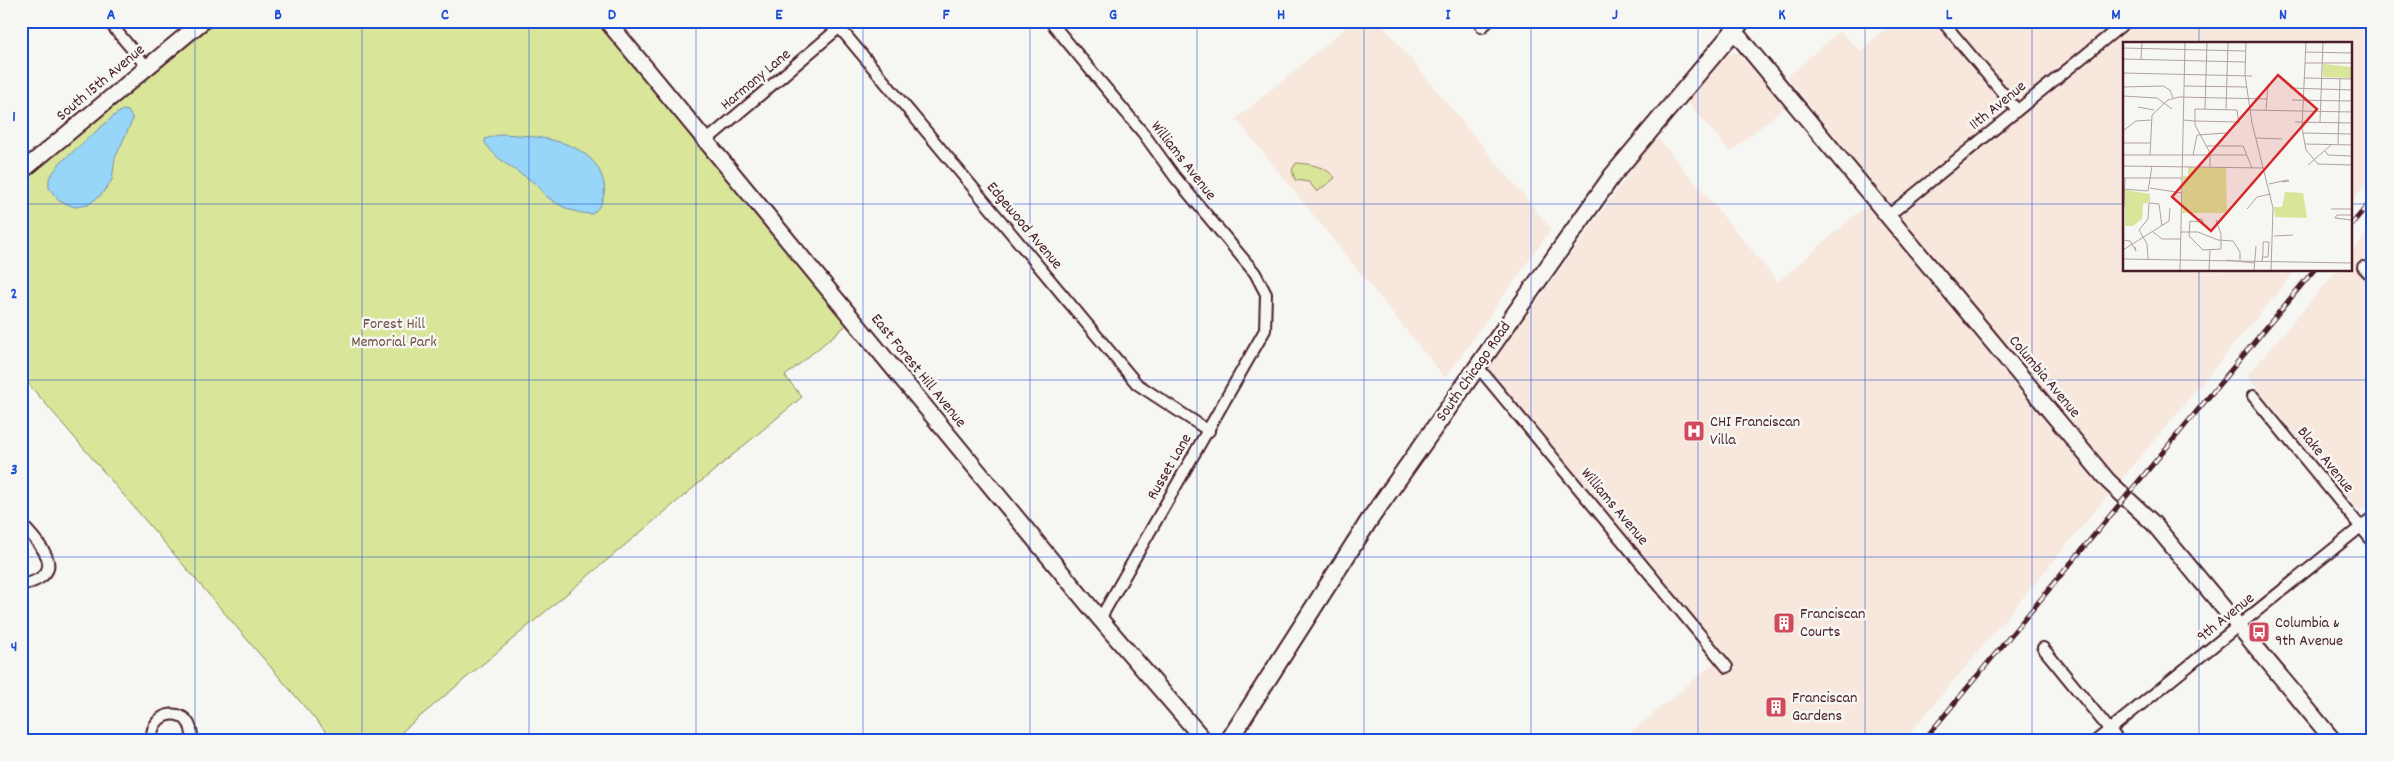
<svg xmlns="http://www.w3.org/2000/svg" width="2394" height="761" font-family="Dekko,sans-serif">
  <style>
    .built { fill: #f7e7dc }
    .green { fill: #d9e598; stroke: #928262 }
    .water { fill: #97d6f8; stroke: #788da6 }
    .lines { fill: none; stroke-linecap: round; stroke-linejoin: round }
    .street-casing { stroke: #4a1f2b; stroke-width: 14 }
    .secondary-casing { stroke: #4a1f2b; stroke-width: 19 }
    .primary-casing { stroke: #4a1f2b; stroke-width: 20 }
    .street { stroke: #f6f6f2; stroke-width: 10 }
    .secondary { stroke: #f6f6f2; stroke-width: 15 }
    .primary { stroke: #f6f6f2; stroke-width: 16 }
    .rail-casing { stroke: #4a1f2b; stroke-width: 5 }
    .rail { stroke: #f6f6f2; stroke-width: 3; stroke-dasharray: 9; stroke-linecap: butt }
    .grid { fill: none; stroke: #1d4ed8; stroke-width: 1; stroke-opacity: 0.55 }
    .labels { text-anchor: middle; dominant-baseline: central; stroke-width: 5; stroke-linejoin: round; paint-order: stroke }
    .street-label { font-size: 16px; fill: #4a1f2b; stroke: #f6f6f2 }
    .park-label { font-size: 16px; fill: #6e5046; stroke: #f6f6f2 }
    .poi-label { font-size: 16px; fill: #4a1f2b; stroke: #f6f6f2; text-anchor: start }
    .inset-road { fill: none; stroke: #b1a0a2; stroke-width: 1 }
    .view { fill: #d62828; fill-opacity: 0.15; stroke: #d62828; stroke-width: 2.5 }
    .inset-edge { fill: none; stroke: #4a1f2b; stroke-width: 2.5 }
    .neatline { fill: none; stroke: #1d4ed8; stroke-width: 2 }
    .grid-label { font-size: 16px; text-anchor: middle; font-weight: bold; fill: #1d4ed8 }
  </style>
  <rect width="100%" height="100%" fill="#f6f6f2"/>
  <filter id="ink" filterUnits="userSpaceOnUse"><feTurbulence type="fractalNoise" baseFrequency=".02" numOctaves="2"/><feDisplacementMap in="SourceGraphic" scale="10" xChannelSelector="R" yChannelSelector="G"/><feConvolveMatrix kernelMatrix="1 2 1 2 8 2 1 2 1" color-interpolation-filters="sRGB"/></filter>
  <g filter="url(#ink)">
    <g class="built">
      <path d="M 1354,21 L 1379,21 L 1551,229 L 1445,378 L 1236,119 Z"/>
      <path d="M 1894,21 L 2373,21 L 2373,176 L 2350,204 L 2350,44 L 2124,44 L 2124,270 L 2296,270 L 1904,740 L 1622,740 L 1714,663 L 1480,381 L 1656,136 L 1778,282 L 1881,193 L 1787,77 L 1840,31 L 1860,51 Z"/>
      <path d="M 1734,53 L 1741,53 L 1747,57 L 1788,104 L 1730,152 L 1686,100 L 1724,57 Z"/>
      <path d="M 2373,227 L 2373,505 L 2361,510 L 2357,509 L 2247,376 L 2337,270 L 2350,270 L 2350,254 Z"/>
    </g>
    <g class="green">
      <path d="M 218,21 L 600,21 L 849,323 L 785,376 L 802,397 L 392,740 L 333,740 L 21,375 L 21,183 Z"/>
      <path d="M 1296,163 C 1310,164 1326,166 1335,178 L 1317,192 L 1309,182 L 1295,180 L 1292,170 Z"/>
    </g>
    <g class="water">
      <path d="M 123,110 L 128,111 L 133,119 L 115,158 L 112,180 L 101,195 L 88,205 L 75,207 L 59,201 L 49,188 L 49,178 L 60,163 L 116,114 Z"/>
      <path d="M 502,134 C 538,136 596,140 604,184 C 606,196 601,207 592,214 C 575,214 559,206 546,196 C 542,192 540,187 536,184 C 517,170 499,163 485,143 L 485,139 Z"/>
    </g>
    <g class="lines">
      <g class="street-casing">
        <g id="street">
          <path d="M 108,21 L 147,67"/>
          <path d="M 834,21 L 1137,384 L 1209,431"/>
          <path d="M 1050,21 L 1143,133 L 1175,177 L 1255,273 L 1266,294 L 1265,330 L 1100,619"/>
          <path d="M 1479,21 L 1482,27 L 1489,21"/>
          <path d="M 1942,21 L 2017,110"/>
          <path d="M 706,141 L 847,21"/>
          <path d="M 1889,215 L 2127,21"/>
          <path d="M 2363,267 L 2373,278"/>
          <path d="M 1478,367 L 1727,667"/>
          <path d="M 2253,396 L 2373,542"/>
          <path d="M 21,523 C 32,537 63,563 40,578 C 34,582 28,584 21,584"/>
          <path d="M 2043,648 L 2118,740"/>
          <path d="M 152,740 C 149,709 194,703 192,740"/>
          <path d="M 2097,740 L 2373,517"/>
        </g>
      </g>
      <g class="secondary-casing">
        <g id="secondary">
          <path d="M 607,21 L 1100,619 L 1204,740"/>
          <path d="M 1734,31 L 2108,481 L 2153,523 L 2333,740"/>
          <path d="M 21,172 L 203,21"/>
        </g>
      </g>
      <g class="primary-casing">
        <path id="primary" d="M 1229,740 L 1370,519 L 1612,176 L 1742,21"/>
      </g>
      <use href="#street" class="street"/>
      <use href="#secondary" class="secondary"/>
      <use href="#primary" class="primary"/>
      <g class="rail-casing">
        <g id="rail">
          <path d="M 2350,226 L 2373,199"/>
          <path d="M 1924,740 L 2314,270"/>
        </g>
      </g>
      <use href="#rail" class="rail"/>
    </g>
  </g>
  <path class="grid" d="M 195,21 L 195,740M 362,21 L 362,740M 529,21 L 529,740M 696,21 L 696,740M 863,21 L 863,740M 1030,21 L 1030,740M 1197,21 L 1197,740M 1364,21 L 1364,740M 1531,21 L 1531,740M 1698,21 L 1698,740M 1865,21 L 1865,740M 2032,21 L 2032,740M 2199,21 L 2199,44M 21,204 L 2124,204M 2350,204 L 2373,204M 2199,270 L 2199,740M 21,380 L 2373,380M 21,557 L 2373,557"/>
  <defs>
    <g id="hospital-square" transform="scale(1.125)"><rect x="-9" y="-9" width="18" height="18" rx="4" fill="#d1495b" stroke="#f6f6f2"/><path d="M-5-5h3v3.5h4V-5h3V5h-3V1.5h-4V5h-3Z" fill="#fff"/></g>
    <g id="building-square" transform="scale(1.125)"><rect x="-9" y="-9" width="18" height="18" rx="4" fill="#d1495b" stroke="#f6f6f2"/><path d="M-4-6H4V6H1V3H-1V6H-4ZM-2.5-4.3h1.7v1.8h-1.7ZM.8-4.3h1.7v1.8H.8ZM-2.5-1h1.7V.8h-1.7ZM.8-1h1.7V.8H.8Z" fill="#fff"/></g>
    <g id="bus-square" transform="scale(1.125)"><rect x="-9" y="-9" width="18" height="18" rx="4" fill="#d1495b" stroke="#f6f6f2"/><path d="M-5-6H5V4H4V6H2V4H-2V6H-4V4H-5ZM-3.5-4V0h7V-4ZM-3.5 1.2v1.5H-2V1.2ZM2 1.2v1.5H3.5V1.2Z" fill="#fff"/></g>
  </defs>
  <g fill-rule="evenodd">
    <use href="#hospital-square" x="1694" y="431"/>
    <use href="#building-square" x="1784" y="623"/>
    <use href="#bus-square" x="2259" y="632"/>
    <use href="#building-square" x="1776" y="707"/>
  </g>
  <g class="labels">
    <g class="street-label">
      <text transform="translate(756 80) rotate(-40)">Harmony Lane</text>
      <text transform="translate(101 83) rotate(-40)">South 15th Avenue</text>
      <text transform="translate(1998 106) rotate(-39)">11th Avenue</text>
      <text transform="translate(1183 161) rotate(52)">Williams Avenue</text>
      <text transform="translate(1024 226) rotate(50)">Edgewood Avenue</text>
      <text transform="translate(918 371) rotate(51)">East Forest Hill Avenue</text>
      <text transform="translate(1474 372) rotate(-55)">South Chicago Road</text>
      <text transform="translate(2044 377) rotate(50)">Columbia Avenue</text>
      <text transform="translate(2325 460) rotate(51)">Blake Avenue</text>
      <text transform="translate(1170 467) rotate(-60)">Russet Lane</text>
      <text transform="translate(1614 507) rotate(50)">Williams Avenue</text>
      <text transform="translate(2226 618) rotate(-39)">9th Avenue</text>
    </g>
    <g class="park-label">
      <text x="394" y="324">Forest Hill<tspan x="394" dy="18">Memorial Park</tspan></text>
    </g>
    <g class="poi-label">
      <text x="1710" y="422">CHI Franciscan<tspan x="1710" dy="18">Villa</tspan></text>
      <text x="1800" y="614">Franciscan<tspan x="1800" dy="18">Courts</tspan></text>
      <text x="2275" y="623">Columbia &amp;<tspan x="2275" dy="18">9th Avenue</tspan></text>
      <text x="1792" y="698">Franciscan<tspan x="1792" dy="18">Gardens</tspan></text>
    </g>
  </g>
  <g transform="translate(2123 42)">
    <rect width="229" height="229" fill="#f6f6f2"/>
    <path d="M 200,22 L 229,25 L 229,36 L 200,35 ZM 65,125 L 103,126 L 104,171 L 59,171 L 60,134 L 65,134 ZM 2,148 L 27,152 L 27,160 L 20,162 L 19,177 L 10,184 L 2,184 ZM 162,150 L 180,151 L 184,176 L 152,175 L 151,165 L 159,165 Z" fill="#d9e598"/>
    <path class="inset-road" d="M 123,0 L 122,33 L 129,81 L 150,166 L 148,229M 183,0 L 179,86 L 183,108 L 195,122 L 229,123M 0,6 L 122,9M 182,10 L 229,11M 0,17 L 122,20M 18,18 L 19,0M 182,21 L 229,21M 0,31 L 129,34M 181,36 L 229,37M 61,44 L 124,45M 0,45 L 40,44 L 47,48 L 50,56M 167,46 L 229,48M 0,54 L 34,56 L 49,67M 169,58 L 229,59M 15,65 L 31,68M 82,67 L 84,0M 103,68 L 105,0M 127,68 L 229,70M 143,68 L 145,43M 60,78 L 71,79 L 73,79 L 112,80 L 116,81 L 114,68 L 72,67 L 72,83 L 87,111 L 87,125M 172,80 L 229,81M 197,80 L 200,0M 0,89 L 13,79 L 28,78M 180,91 L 229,92M 133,96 L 159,97M 0,101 L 27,101M 182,102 L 229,103M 215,103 L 217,36M 83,104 L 120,104 L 129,126M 202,109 L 205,113 L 229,114M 0,113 L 124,113M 27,113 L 29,73 L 45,58 L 56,55 L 144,57M 70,113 L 74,93 L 103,91M 185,123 L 208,103M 0,124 L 141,126M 0,136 L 59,136M 146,142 L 164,138 L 166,139 L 159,140M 27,146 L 59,151M 0,147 L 25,149 L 29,124M 1,165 L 2,136M 124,167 L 134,155 L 148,152M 208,167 L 229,167M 229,173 L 214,173 L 212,176 L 229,178M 74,177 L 79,177 L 80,180 L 67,179 L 66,194 L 80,208 L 98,207 L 98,192 L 93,178 L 96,182M 30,190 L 39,197 L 58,197M 58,190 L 75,190 L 95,198 L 110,199 L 117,210 L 117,218M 151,194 L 170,193M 0,198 L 7,199 L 13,209 L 12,205M 0,208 L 46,179 L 47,166M 0,217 L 229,221M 25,217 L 24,202 L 16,188 L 25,177 L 26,161 L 36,162 L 39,184M 103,218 L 131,221M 139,219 L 140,211 L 140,200 L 146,200 L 145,215 L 139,215M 57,229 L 62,0M 86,229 L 87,208M 131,229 L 133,204"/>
    <path class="view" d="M 155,33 L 194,67 L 88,189 L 49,155 Z"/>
    <rect width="229" height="229" class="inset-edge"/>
  </g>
  <rect width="2394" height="761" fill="none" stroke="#f6f6f2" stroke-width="55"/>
  <rect x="28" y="28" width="2338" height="706" class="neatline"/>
  <g class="grid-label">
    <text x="111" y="19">A</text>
    <text x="278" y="19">B</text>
    <text x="445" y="19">C</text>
    <text x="612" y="19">D</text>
    <text x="779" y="19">E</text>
    <text x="946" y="19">F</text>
    <text x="1113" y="19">G</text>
    <text x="1281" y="19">H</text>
    <text x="1448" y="19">I</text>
    <text x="1615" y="19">J</text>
    <text x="1782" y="19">K</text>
    <text x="1949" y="19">L</text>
    <text x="2116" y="19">M</text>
    <text x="2283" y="19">N</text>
    <text x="14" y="121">1</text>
    <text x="14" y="298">2</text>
    <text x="14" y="474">3</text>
    <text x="14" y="651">4</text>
  </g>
</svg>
